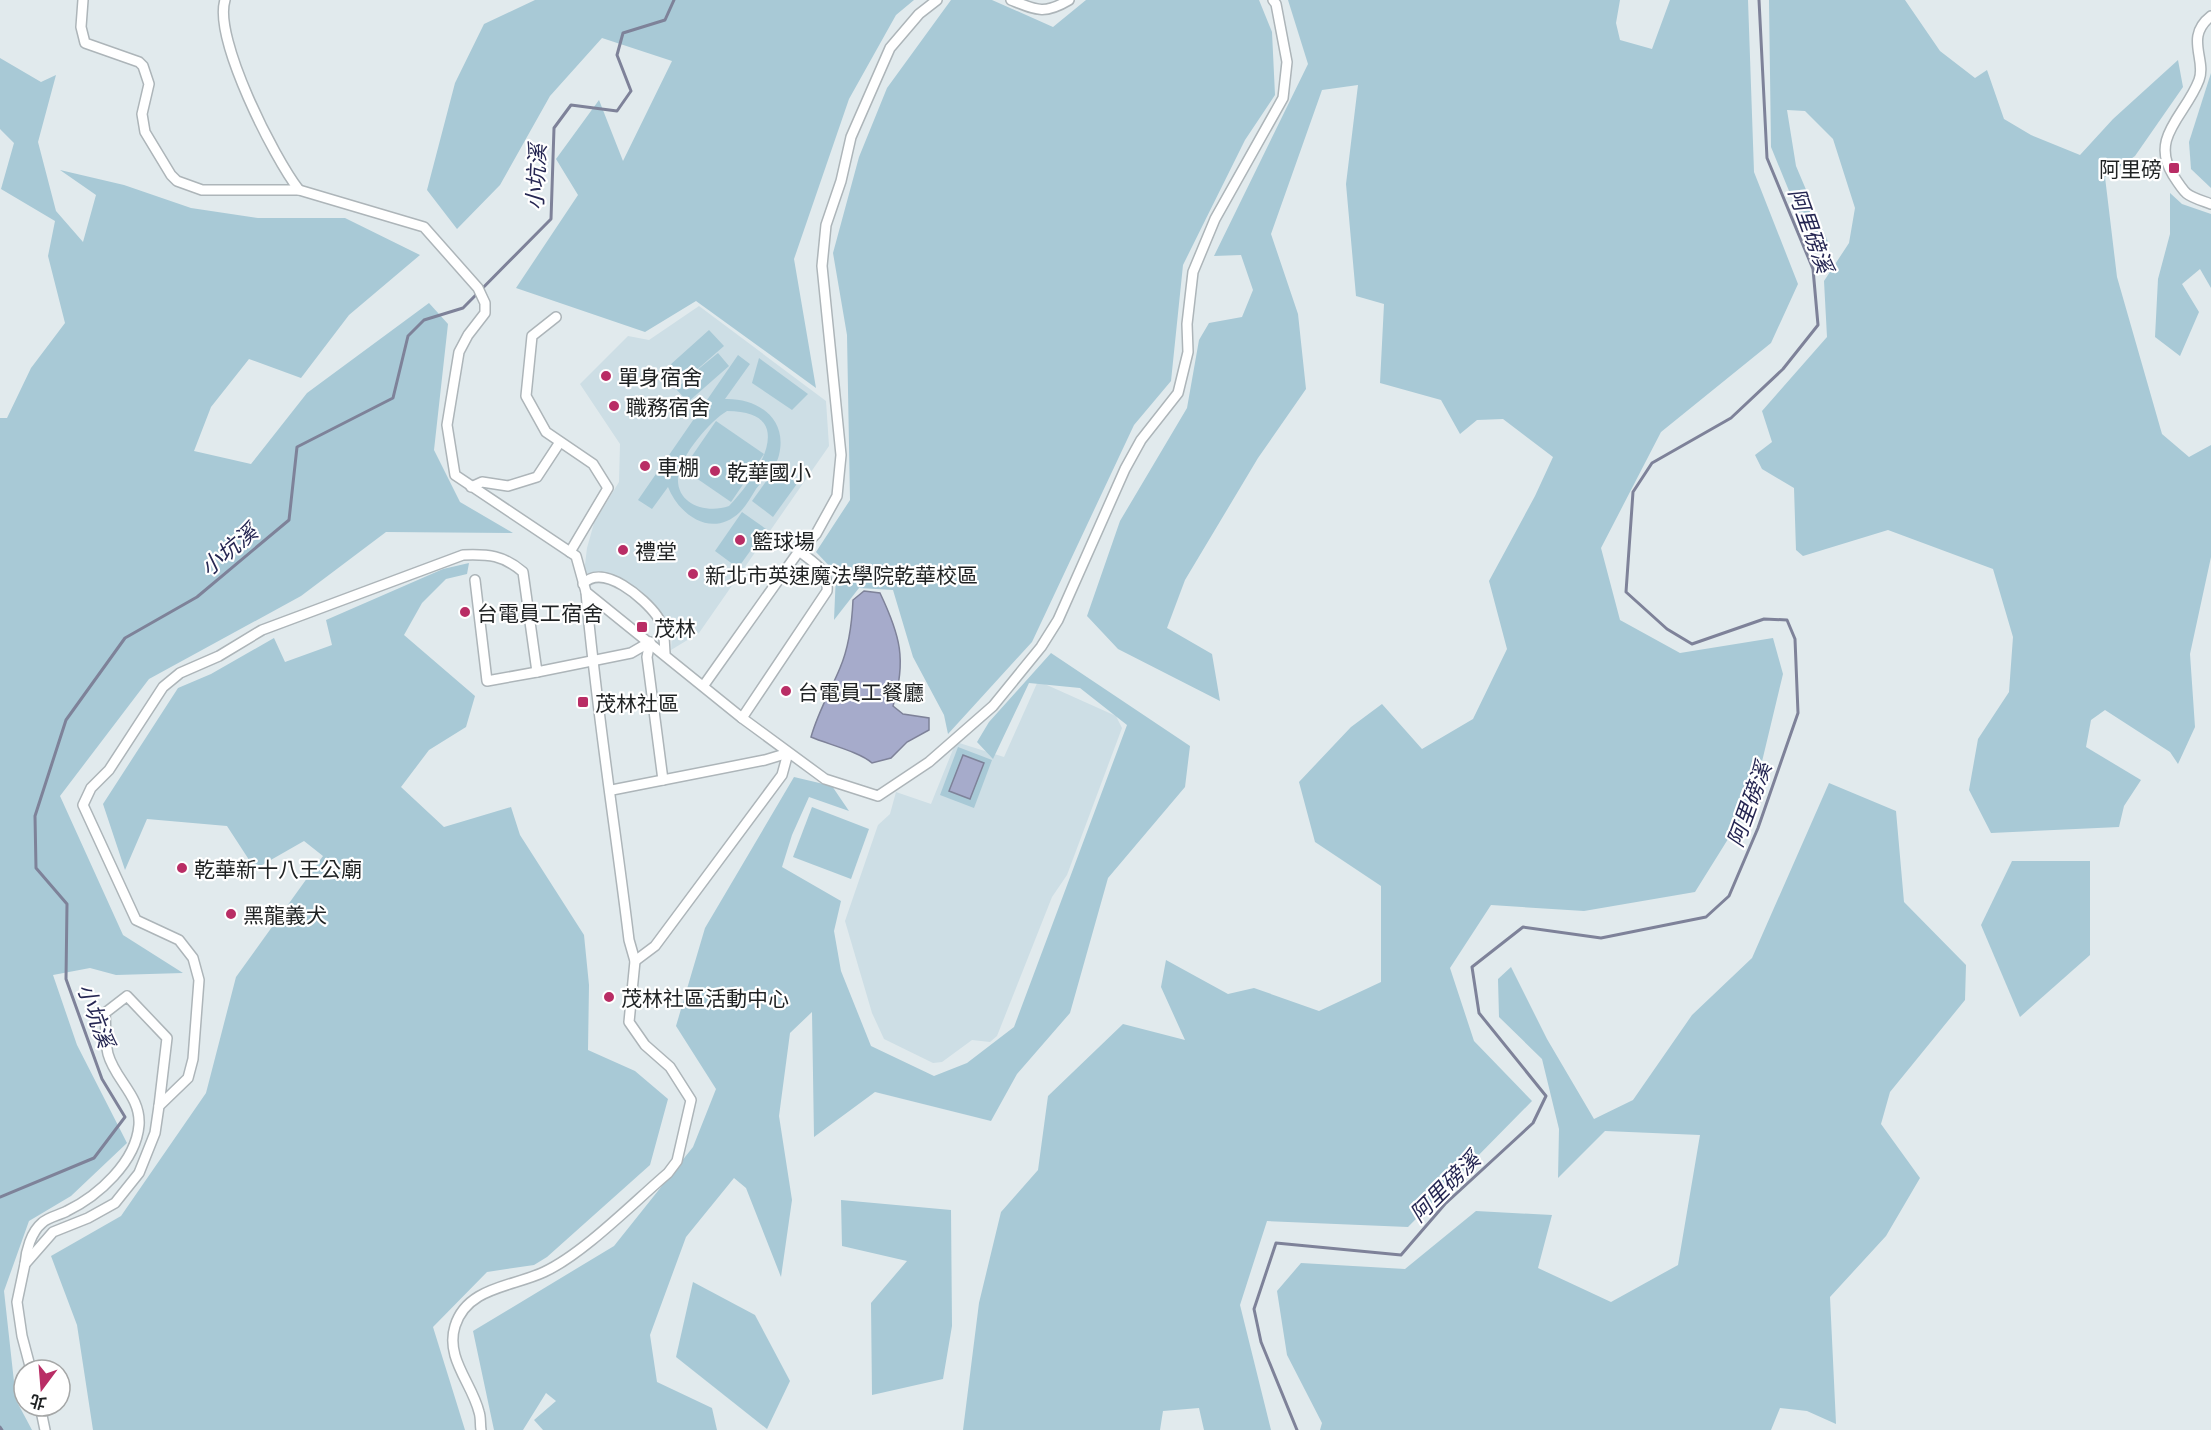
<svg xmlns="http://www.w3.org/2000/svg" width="2211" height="1430" font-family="'Exo 2','Noto Sans TC',sans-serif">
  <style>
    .built { fill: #cddee5 }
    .green { fill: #a8c9d6; fill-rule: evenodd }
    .water { fill: #a6abcb; stroke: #7e8299; stroke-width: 1.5 }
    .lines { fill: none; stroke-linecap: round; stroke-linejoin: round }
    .stream { stroke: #7e8299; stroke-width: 3 }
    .minor-casing { stroke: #adb5b9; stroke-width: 12 }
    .minor { stroke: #fff; stroke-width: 9 }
    .poi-dot { fill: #b92d65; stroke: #fff; stroke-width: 2 }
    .labels { text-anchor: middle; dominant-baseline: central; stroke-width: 4.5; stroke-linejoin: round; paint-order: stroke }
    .poi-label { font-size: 21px; fill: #1f2223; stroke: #fff; text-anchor: start }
    .water-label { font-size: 22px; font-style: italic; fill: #252652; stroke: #fff }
  </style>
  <rect width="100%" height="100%" fill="#e1eaed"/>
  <g class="built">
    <path d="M 699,306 L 826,401 L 829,446 L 699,633 L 671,650 L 672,634 L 660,613 L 642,594 L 613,575 L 584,573 L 587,548 L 594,523 L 619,482 L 620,444 L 580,384 L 628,336 L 649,340 Z"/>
    <path d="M 1038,681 L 1116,716 L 1122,728 L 1067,875 L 1052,897 L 997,1036 L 990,1042 L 972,1040 L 942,1062 L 933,1063 L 884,1039 L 872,1013 L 845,921 L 878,825 L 890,814 L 896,792 L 931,804 L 956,742 L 1004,757 Z"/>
  </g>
  <g class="green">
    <path d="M 535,0 L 914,0 L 896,15 L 849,99 L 794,259 L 816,388 L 696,301 L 645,332 L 516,288 L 578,195 L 556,159 L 599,100 L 623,161 L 672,61 L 602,38 L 550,96 L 500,185 L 457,229 L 427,190 L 455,83 L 484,24 Z"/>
    <path d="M 951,0 L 992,0 L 1053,27 L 1086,0 L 1259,0 L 1272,32 L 1275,95 L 1245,140 L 1183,265 L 1171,381 L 1134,425 L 1032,642 L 948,734 L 944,715 L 913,657 L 893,590 L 859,588 L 834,620 L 836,573 L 816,552 L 850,500 L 847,335 L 833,253 L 859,157 L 887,88 Z"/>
    <path d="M 1288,0 L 1620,0 L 1616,23 L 1620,40 L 1652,49 L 1670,0 L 1748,0 L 1754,172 L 1798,284 L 1771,343 L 1661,432 L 1601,548 L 1620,620 L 1680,653 L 1773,638 L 1783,674 L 1753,799 L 1695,892 L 1584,911 L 1491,905 L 1450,968 L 1474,1041 L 1532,1101 L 1408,1227 L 1267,1221 L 1240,1305 L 1271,1430 L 1204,1430 L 1199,1408 L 1163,1411 L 1160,1430 L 963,1430 L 979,1303 L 1001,1212 L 1038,1170 L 1048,1096 L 1123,1024 L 1185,1040 L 1161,987 L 1166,960 L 1228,994 L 1254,988 L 1319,1011 L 1381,982 L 1381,886 L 1315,842 L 1299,782 L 1351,727 L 1382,704 L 1422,749 L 1473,719 L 1507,649 L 1489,581 L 1535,496 L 1553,457 L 1503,419 L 1477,420 L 1460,434 L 1441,400 L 1380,383 L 1384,304 L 1356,296 L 1346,184 L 1358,85 L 1322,90 L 1271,234 L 1298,314 L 1306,389 L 1258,458 L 1185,580 L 1167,628 L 1212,654 L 1220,701 L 1118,649 L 1087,616 L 1120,521 L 1187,408 L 1199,340 L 1209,323 L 1242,317 L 1253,290 L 1241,255 L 1214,256 L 1308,64 Z"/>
    <path d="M 1769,0 L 1905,0 L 1940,51 L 1975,78 L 1987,70 L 2004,119 L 2031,135 L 2080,155 L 2113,119 L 2178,60 L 2183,87 L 2135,156 L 2105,177 L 2117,277 L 2162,434 L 2189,457 L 2211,445 L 2211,557 L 2190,654 L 2195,727 L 2178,764 L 2170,752 L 2105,710 L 2091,720 L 2086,747 L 2141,780 L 2124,806 L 2119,827 L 1991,833 L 1969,790 L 1978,739 L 2009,692 L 2013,637 L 1993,569 L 1888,530 L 1803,556 L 1796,550 L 1794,488 L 1762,469 L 1755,455 L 1772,442 L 1762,411 L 1827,337 L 1824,281 L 1849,243 L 1855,208 L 1833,139 L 1805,111 L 1787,110 L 1796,166 L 1829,244 L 1814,252 L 1771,147 Z"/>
    <path d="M 0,58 L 41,82 L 56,75 L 38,142 L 56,211 L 83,242 L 96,195 L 60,170 L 124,185 L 191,208 L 258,218 L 345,218 L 420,255 L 349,315 L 301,378 L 249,359 L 211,407 L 194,451 L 251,464 L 307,393 L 429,303 L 448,324 L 434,450 L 460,502 L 513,533 L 386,532 L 301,596 L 149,679 L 60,796 L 123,935 L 183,973 L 116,975 L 90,968 L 53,975 L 77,1045 L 127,1143 L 71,1196 L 29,1221 L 4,1291 L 16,1400 L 32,1430 L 0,1430 L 0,418 L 7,418 L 31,368 L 65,323 L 48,256 L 55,221 L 1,189 L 14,143 L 0,129 Z"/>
    <path d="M 2211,73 L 2211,188 L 2191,169 L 2189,142 Z"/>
    <path d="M 2170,193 L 2182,204 L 2211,214 L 2211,288 L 2200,269 L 2182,284 L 2199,312 L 2180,356 L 2155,337 L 2158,279 L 2170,234 Z"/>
    <path d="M 709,330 L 724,346 L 685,380 L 718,353 L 729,366 L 688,402 L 676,389 L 685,381 L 670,365 Z"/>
    <path d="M 738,355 L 750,364 L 725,399 C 757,398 788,418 779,455 C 776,468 764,479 756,489 C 751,497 746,506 740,512 C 712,539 679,515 668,487 L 652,509 L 638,500 ZM 727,411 C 802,411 756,478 729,506 C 707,514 676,505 678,477 C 680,456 710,421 727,411 Z"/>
    <path d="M 759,358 L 808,394 L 792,410 L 752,383 Z"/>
    <path d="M 716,421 L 764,454 L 731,502 L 683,469 Z"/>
    <path d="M 777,466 L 799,481 L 773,517 L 752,501 Z"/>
    <path d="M 742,512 L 766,529 L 738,568 L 715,551 Z"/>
    <path d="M 469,563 L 467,574 L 446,579 L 422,603 L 404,635 L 475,696 L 466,727 L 429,750 L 401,787 L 444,827 L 511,807 L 520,835 L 584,935 L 589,985 L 588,1050 L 635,1071 L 668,1099 L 650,1165 L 547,1257 L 534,1265 L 487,1272 L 433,1327 L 465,1430 L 93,1430 L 77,1325 L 51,1256 L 121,1216 L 206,1093 L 236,977 L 323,856 L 304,841 L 255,869 L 227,826 L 147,819 L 125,870 L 103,804 L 178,688 L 211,674 L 274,638 L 285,662 L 332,645 L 326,620 L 443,569 Z"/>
    <path d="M 1051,653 L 1190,746 L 1185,787 L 1108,878 L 1070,1013 L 1017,1074 L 991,1121 L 875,1092 L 814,1137 L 812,1012 L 790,1033 L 779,1116 L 792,1200 L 781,1277 L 746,1188 L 734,1178 L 686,1237 L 650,1335 L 657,1382 L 712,1408 L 717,1430 L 543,1430 L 534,1420 L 556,1401 L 546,1393 L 523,1430 L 494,1430 L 473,1331 L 614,1246 L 693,1147 L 716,1089 L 676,1026 L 705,928 L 794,777 L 832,786 L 849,811 L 809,797 L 792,835 L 782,867 L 841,901 L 834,931 L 841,971 L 871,1046 L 934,1076 L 967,1063 L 1014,1027 L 1127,725 L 1080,688 L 1029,683 L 993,759 L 977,742 L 989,722 Z"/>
    <path d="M 958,747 L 992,760 L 974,808 L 940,795 Z"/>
    <path d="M 1829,783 L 1896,811 L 1904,902 L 1966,965 L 1965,1000 L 1890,1092 L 1881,1124 L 1920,1178 L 1886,1236 L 1830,1297 L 1836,1424 L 1807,1411 L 1780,1408 L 1771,1430 L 1320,1430 L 1322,1423 L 1287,1355 L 1277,1291 L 1301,1263 L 1405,1269 L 1476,1211 L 1552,1215 L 1538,1268 L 1611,1302 L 1678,1265 L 1700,1135 L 1605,1131 L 1558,1178 L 1559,1129 L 1542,1059 L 1499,1017 L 1498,979 L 1511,967 L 1547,1039 L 1594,1119 L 1633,1100 L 1692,1015 L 1752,958 Z"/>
    <path d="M 812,807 L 869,829 L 851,879 L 793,857 Z"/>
    <path d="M 2012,861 L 2090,861 L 2090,955 L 2020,1017 L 1981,925 Z"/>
    <path d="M 841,1200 L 951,1210 L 952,1326 L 943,1379 L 872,1395 L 871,1303 L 907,1261 L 842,1246 Z"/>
    <path d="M 693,1282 L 755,1315 L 790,1381 L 767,1429 L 676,1357 Z"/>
  </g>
  <g class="water">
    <path d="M 864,591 L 880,593 C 900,635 907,660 893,706 L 903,714 L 929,718 L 929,730 L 907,742 L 891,758 L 872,763 C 860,752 827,744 811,737 C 818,712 830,692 840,668 C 849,647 852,623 853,600 Z"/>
    <path d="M 963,755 L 984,763 L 970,799 L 949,791 Z"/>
  </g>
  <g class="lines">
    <g class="stream">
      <path d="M 0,1197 L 94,1158 L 125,1117 L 102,1079 L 66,979 L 67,904 L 36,868 L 35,816 L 66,720 L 125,638 L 197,597 L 289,520 L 297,447 L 393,398 L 408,336 L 424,320 L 463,308 L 551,219 L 554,128 L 571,105 L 617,111 L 631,91 L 617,55 L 623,33 L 665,20 L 674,0"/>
      <path d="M 0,1427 L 2,1430"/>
      <path d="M 1297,1430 L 1261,1342 L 1254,1309 L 1276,1243 L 1401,1255 L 1445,1204 L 1533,1123 L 1546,1096 L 1479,1013 L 1472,967 L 1523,927 L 1601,938 L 1706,917 L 1729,896 L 1758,828 L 1798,713 L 1795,639 L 1787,620 L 1764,619 L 1692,644 L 1667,629 L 1626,592 L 1633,492 L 1652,463 L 1731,418 L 1783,369 L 1818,325 L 1813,269 L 1767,158 L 1759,0"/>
    </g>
    <g class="minor-casing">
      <g id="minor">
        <path d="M 83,0 L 81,27 L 85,43 L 139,62 L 143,66 L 149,84 L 142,114 L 145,132 L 171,175 L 177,181 L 202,190 L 299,190 L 424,227 L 478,288 L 485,303 L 485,313 L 468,335 L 459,352 L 447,425 L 455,475 L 576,556 L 586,592 L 742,718 L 825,779 L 878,796 L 929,762 L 993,706 L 1041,647 L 1058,620 L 1125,469 L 1141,440 L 1178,393 L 1188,352 L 1187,324 L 1193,272 L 1215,219 L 1283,98 L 1287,62 L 1276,4 L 1273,0"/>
        <path d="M 225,0 C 213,38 274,158 299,190"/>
        <path d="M 1011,0 C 1036,10 1044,15 1069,0"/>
        <path d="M 2211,16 C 2184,37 2207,60 2199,80 C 2186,115 2149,137 2173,175 C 2187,197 2186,195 2211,204"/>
        <path d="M 556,317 L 532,336 L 526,396 L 546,432 L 593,464 L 608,488 L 570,552"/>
        <path d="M 471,487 L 482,482 L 508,486 L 537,477 L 560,442"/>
        <path d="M 475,580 L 487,681 L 537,672"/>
        <path d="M 583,584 C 603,562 645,599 657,616 C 665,627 664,641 665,653"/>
        <path d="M 650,642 L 647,657 L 663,780"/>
        <path d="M 704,685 L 799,551 L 816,534 L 837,496 L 841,455 L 822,266 L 826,225 L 841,181 L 851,137 L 890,48 L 919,14 L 937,0"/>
        <path d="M 742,718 L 827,591 C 829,570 814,563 799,551"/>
        <path d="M 612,790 L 765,760 L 788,753"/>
        <path d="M 635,961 L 655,946 L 782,775 L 788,753"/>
        <path d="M 25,1264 C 26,1251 31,1232 42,1223 C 48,1217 60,1215 67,1211 C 98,1196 136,1162 139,1125 C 141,1096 115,1080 108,1054 C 105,1042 106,1026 105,1013 L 127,996 L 167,1038 L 159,1106"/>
        <path d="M 31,1370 L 22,1336 L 17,1302 L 25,1264 L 53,1232 L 88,1218 L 115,1203 L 139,1173 L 155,1133 L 159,1106 L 188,1078 L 193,1059 L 199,980 L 193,958 L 179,940 L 136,920 L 83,805 L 91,788 L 109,770 L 163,687 L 180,673 L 219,656 L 262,630 L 463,555 C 489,554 503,555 523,572 L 537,672 L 631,653 L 650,642"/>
        <path d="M 40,1406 L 45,1430"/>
        <path d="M 481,1430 C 480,1424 481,1417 479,1412 C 472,1383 445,1358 455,1326 C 467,1287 512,1287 544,1272 C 583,1254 634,1202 668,1173 L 677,1161 L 691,1100 L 670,1067 L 645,1045 L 629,1022 L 635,961 L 629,940 C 615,824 596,708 586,592"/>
      </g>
    </g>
    <use href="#minor" class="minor"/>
  </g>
  <g class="poi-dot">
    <rect x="2168" y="162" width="12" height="12" rx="3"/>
    <circle cx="606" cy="376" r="6"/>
    <circle cx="614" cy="406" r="6"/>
    <circle cx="645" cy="466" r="6"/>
    <circle cx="715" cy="471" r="6"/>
    <circle cx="740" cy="540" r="6"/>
    <circle cx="623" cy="550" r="6"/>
    <circle cx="693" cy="574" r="6"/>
    <circle cx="465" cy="612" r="6"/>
    <rect x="636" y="621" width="12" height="12" rx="3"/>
    <circle cx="786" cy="691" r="6"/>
    <rect x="577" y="696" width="12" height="12" rx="3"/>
    <circle cx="182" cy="868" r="6"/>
    <circle cx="231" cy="914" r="6"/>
    <circle cx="609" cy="997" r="6"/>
  </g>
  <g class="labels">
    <g class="poi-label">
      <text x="2162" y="168" text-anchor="end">阿里磅</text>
      <text x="618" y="376">單身宿舍</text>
      <text x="626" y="406">職務宿舍</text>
      <text x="657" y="466">車棚</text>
      <text x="727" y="471">乾華國小</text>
      <text x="752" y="540">籃球場</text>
      <text x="635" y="550">禮堂</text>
      <text x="705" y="574">新北市英速魔法學院乾華校區</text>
      <text x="477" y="612">台電員工宿舍</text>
      <text x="654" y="627">茂林</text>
      <text x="798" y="691">台電員工餐廳</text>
      <text x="595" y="702">茂林社區</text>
      <text x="194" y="868">乾華新十八王公廟</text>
      <text x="243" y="914">黑龍義犬</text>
      <text x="621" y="997">茂林社區活動中心</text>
    </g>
    <g class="water-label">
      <text transform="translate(535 177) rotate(-87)">小坑溪</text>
      <text transform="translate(1812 230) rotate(70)">阿里磅溪</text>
      <text transform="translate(228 549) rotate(-40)">小坑溪</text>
      <text transform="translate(1748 804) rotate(-70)">阿里磅溪</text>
      <text transform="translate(97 1015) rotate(70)">小坑溪</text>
      <text transform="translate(1444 1186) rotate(-45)">阿里磅溪</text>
    </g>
  </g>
  <g transform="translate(42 1388) rotate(196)"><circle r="28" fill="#ffffff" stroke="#a5a7a7" stroke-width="1.5"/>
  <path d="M0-4.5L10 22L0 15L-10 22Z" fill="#b92d65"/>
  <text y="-9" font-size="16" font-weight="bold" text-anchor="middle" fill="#1f2223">北</text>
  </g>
</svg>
